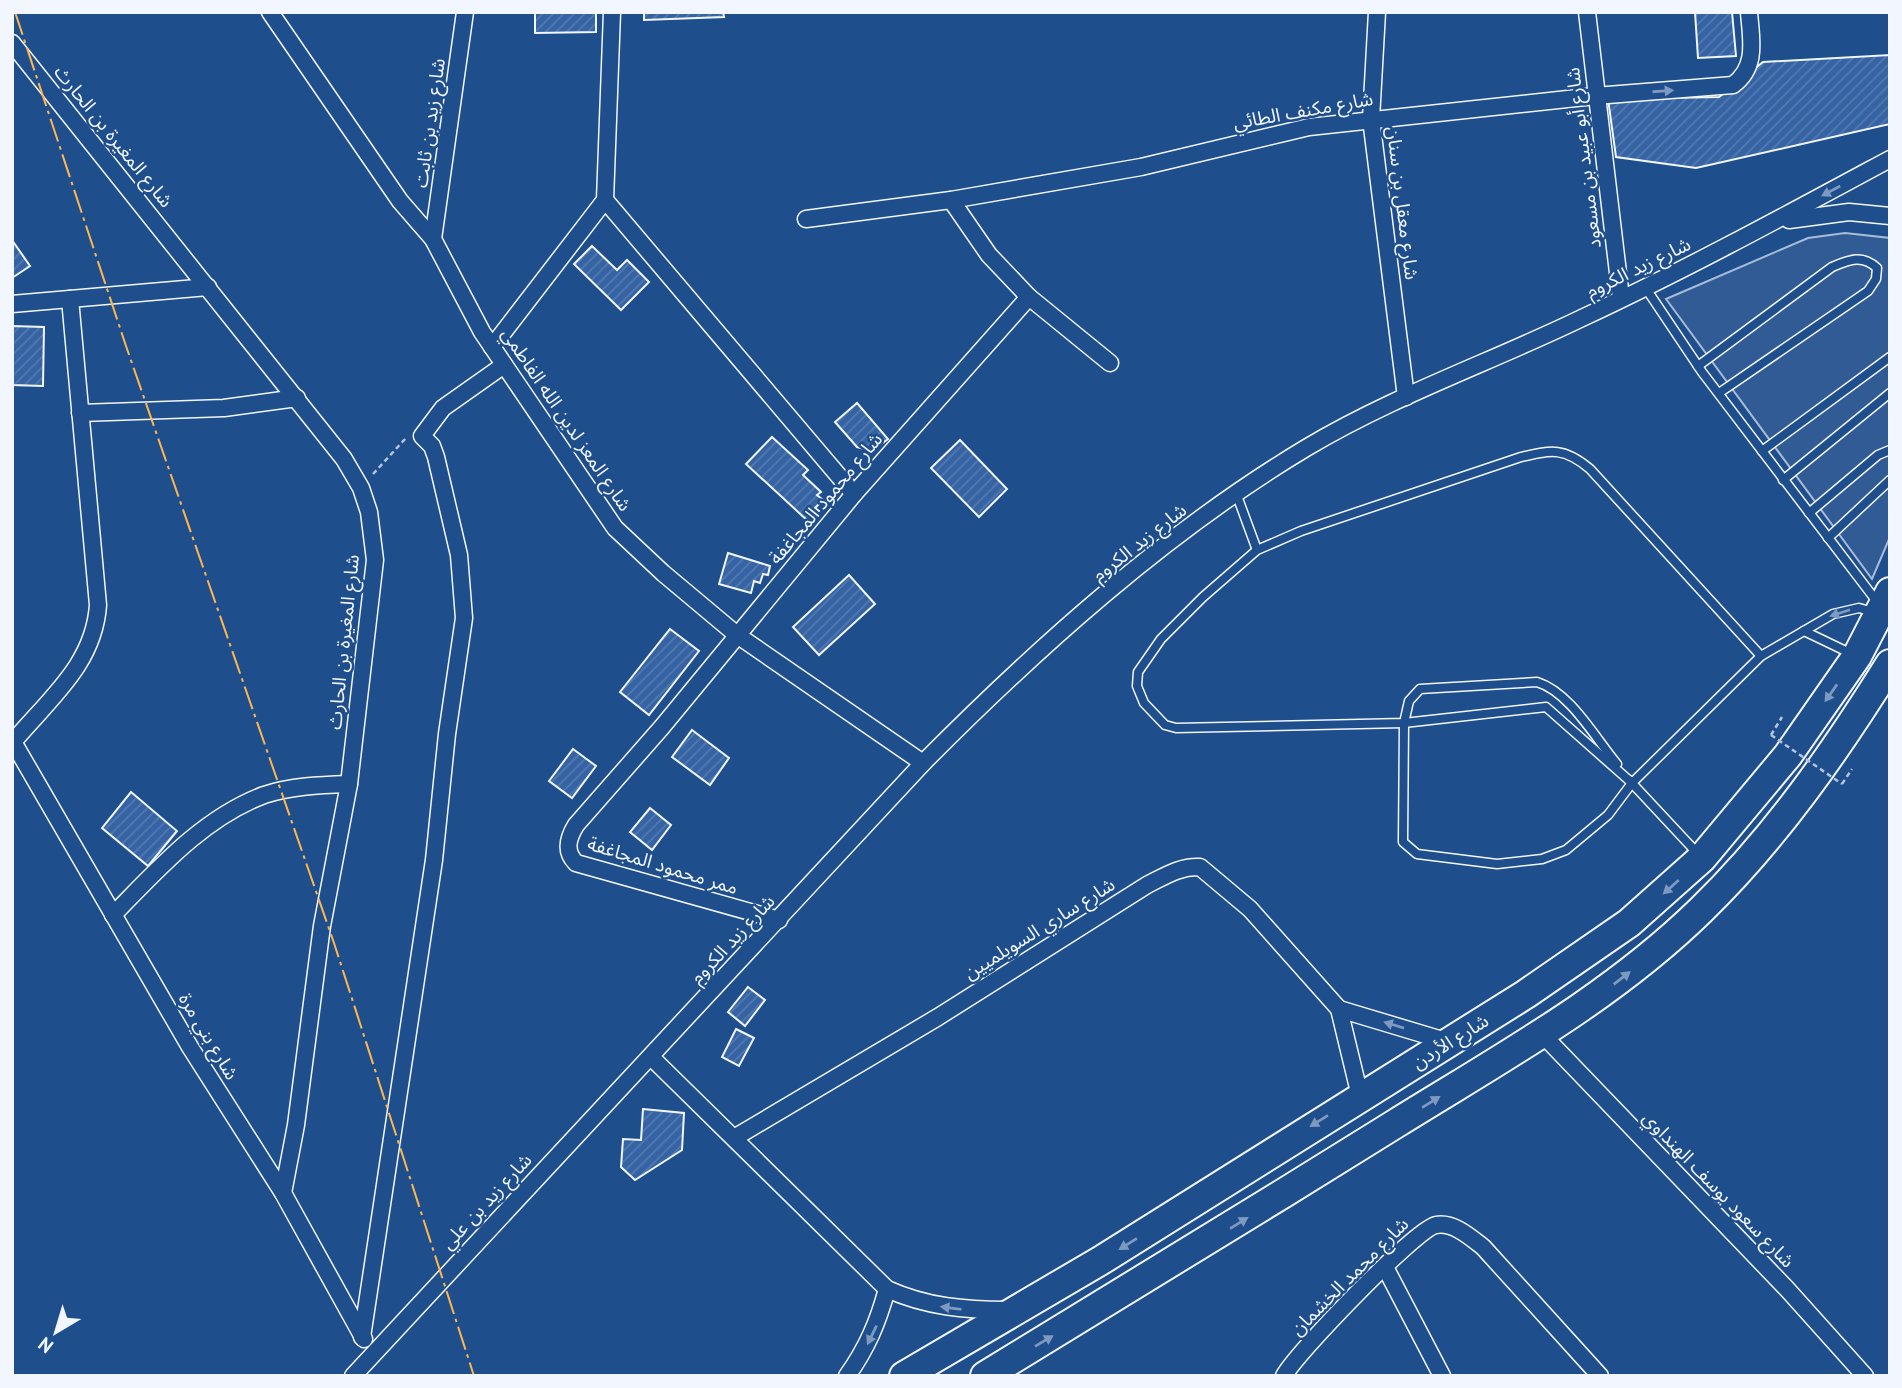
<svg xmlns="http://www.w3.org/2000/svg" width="1902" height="1388" font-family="'PT Sans','Noto Sans Arabic',sans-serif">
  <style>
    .pitch { fill: #305b95; stroke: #a8bbd7; stroke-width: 2 }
    .building { fill: url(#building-hatch); stroke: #f2f6ff; stroke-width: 2 }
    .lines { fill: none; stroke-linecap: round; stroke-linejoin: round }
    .lane-casing { stroke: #f2f6ff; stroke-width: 11 }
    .street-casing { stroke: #f2f6ff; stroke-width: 19 }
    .highway-casing { stroke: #f2f6ff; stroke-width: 32 }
    .path { stroke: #b3c4dc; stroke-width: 2.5; stroke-dasharray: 5 3.5; stroke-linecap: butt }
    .lane { stroke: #1f4e8c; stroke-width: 8 }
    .street { stroke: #1f4e8c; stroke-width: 16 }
    .highway { stroke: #1f4e8c; stroke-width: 28 }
    .path-bridge { stroke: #b3c4dc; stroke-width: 2.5; stroke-dasharray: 5 3.5; stroke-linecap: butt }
    .power { stroke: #ffb74d; stroke-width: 2; stroke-dasharray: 24 5 3.5 5; stroke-linecap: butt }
    .oneway { fill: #7e9ac0 }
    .labels { text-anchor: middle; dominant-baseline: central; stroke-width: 5; stroke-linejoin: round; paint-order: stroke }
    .street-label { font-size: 19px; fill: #f2f6ff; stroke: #1f4e8c }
  </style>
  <defs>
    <pattern id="building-hatch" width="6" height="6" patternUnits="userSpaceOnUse" patternTransform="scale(1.75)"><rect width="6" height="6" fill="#3563a3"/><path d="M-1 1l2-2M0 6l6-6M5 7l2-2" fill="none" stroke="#537ab1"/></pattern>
  </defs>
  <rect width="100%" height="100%" fill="#1f4e8c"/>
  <path class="pitch" d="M 1845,233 L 1890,238 L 1890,537 L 1872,579 L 1666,299 L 1808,238 Z"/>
  <g class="building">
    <path d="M 535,12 L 596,12 L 596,32 L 535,33 Z"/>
    <path d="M 644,12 L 723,12 L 724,17 L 644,20 Z"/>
    <path d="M 1695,12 L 1732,12 L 1736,56 L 1698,58 Z"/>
    <path d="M 1890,55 L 1890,124 L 1696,168 L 1616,157 L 1608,99 L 1719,97 L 1763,62 Z"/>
    <path d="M 12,240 L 30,266 L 12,278 Z"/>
    <path d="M 592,246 L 617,270 L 627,260 L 649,282 L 621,310 L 574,264 Z"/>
    <path d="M 12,326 L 44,327 L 43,386 L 12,385 Z"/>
    <path d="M 857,403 L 888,439 L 872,451 L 857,447 L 835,422 Z"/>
    <path d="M 772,437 L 808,470 L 803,475 L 821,492 L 817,495 L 823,500 L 815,508 L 819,511 L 809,522 L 746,464 Z"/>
    <path d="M 960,440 L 1007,489 L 979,517 L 931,468 Z"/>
    <path d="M 728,553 L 770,566 L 768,575 L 763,574 L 760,583 L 754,581 L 751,593 L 719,584 Z"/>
    <path d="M 849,575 L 875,604 L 819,655 L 793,627 Z"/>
    <path d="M 670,629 L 699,651 L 649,715 L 620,692 Z"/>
    <path d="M 692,730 L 729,758 L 710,785 L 672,757 Z"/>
    <path d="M 573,749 L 596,766 L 572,798 L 549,781 Z"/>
    <path d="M 131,792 L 177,831 L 148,866 L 102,828 Z"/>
    <path d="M 650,808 L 671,825 L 652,850 L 630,832 Z"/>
    <path d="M 748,987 L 765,1000 L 745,1026 L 728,1012 Z"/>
    <path d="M 736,1029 L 754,1038 L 739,1066 L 722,1057 Z"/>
    <path d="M 643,1109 L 684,1113 L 682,1150 L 635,1180 L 621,1167 L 623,1139 L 641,1140 Z"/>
  </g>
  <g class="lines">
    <g class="lane-casing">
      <g id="lane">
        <path d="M 1645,287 L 1702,372 L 1878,603"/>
        <path d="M 1698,366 L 1832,267 C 1849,260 1862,254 1877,268 L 1876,279 L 1868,291 L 1719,393"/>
        <path d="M 1762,451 L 1890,357"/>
        <path d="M 1783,480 L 1890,393"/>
        <path d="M 1236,493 L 1257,550"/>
        <path d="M 1809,513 L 1878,455 L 1890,450"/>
        <path d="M 1828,538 L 1890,480"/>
        <path d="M 1804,631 L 1852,654"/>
        <path d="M 1617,764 C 1595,738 1570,692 1537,682 L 1420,689 L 1409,701 L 1404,723 L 1403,842 L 1417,854 L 1497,864 L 1542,859 L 1566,850 L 1608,815 L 1632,783 L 1761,656 L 1833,614 L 1859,608 L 1873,612"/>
        <path d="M 1629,780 L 1699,855"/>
        <path d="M 1632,783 L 1546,707 L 1404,723 L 1176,728 L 1165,725 L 1144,703 L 1137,686 L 1138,672 L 1161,639 L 1203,597 L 1257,550 L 1301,531 L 1521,457 C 1552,450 1564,447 1590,469 L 1761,656"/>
      </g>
    </g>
    <g class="street-casing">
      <g id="street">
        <path d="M 270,12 L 400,201 L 433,239 L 482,332 L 615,528 L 663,573 L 737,635 L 923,763"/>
        <path d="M 1377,12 L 1371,119 L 1406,397"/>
        <path d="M 1587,12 L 1621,298"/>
        <path d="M 12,43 L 344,459 L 361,488 L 369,512 L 375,560 L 349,784 L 322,926 L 296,1125 L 283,1193"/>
        <path d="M 605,200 L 854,494"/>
        <path d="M 806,219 L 951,200 L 1141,167 L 1309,127 L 1595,96 L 1733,85 C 1758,67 1751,39 1749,12"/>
        <path d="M 1789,220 L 1849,212 L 1890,216"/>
        <path d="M 433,239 L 465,12"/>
        <path d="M 1029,297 L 1110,363"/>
        <path d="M 12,304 L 208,287"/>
        <path d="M 492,347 L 605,200 L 612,12"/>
        <path d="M 80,413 L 224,408 L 297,398"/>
        <path d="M 12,740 L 190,1047 L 283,1193 L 364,1339"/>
        <path d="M 13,742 C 50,698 94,664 98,605 L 70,299"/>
        <path d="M 113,915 C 158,869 203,818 264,795 C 291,786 320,785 349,784"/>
        <path d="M 779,920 L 576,863 C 564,851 568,838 576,825 L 662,727 L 854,494 L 1029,297 L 989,255 L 951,200"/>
        <path d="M 1339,1009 L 1449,1042"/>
        <path d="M 1542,1034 L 1787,1289 L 1865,1376"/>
        <path d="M 651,1057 L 887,1289 C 927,1307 965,1310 1008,1310"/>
        <path d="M 734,1138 L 938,1017 L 1147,885 C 1165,876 1180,866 1200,867 L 1250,909 L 1339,1009 L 1360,1096"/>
        <path d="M 1385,1267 L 1442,1376"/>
        <path d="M 362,1337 L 434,860 L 447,734 L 464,618 L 459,555 L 436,457 L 432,446 L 422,436 L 443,408 L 504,365"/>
        <path d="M 353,1376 L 923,763 C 1037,648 1166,532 1306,448 C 1393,396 1491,362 1582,318 C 1687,269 1788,214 1890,159"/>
        <path d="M 847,1376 C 867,1348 878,1322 887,1289"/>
        <path d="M 1284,1376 C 1295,1354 1416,1229 1436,1225 C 1454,1222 1470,1237 1483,1247 L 1600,1376"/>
      </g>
    </g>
    <g class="highway-casing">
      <g id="highway">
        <path d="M 904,1376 L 1100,1261 L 1526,994 L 1629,923 L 1702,858 L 1788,755 L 1857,656 L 1890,592"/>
        <path d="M 985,1376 C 1122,1292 1259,1209 1395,1124 C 1501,1058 1611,998 1701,910 C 1776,837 1835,752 1890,664"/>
      </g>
    </g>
    <g class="path">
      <path d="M 373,474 L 406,438"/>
      <path d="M 1771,735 L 1782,717"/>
      <path d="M 1842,784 L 1852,769"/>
    </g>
    <use href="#lane" class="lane"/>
    <use href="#street" class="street"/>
    <use href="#highway" class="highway"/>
    <path class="path-bridge" d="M 1771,735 L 1842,784"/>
    <path class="power" d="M 15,12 L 126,346 L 334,943 L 474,1376"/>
  </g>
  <defs><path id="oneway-solid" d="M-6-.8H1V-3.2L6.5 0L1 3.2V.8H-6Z" transform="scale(1.75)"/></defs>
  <g class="oneway">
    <use href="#oneway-solid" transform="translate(1663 91) rotate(-4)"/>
    <use href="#oneway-solid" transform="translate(1831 191) rotate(152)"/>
    <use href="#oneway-solid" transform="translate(1840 613) rotate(162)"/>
    <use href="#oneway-solid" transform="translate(1831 693) rotate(125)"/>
    <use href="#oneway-solid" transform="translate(1671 887) rotate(138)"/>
    <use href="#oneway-solid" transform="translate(1622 978) rotate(-38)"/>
    <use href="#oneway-solid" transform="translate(1394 1025) rotate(-163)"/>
    <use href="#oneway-solid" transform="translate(1431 1102) rotate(-32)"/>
    <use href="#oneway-solid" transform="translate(1319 1121) rotate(148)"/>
    <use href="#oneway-solid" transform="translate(1239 1223) rotate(-32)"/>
    <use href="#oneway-solid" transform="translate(1128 1244) rotate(148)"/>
    <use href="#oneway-solid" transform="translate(951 1308) rotate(-173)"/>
    <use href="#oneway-solid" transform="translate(872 1335) rotate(116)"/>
    <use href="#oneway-solid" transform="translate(1044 1341) rotate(-31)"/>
  </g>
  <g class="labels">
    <g class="street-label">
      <text transform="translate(1303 110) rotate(-10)">شارع مكنف الطائي</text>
      <text transform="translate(429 123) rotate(-82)">شارع زيد بن ثابت</text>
      <text transform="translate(114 136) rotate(51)">شارع المغيرة بن الحارث</text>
      <text transform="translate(1583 158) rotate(-97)">شارع أبو عبيد بن مسعود</text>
      <text transform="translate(1403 203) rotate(83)">شارع معقل بن سنان</text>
      <text transform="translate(1638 267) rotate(-26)">شارع زيد الكروم</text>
      <text transform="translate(567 419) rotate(56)">شارع المعز لدين الله الفاطمي</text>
      <text transform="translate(825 498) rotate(-50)">شارع محمود المجاغفة</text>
      <text transform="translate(1139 542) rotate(-38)">شارع زيد الكروم</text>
      <text transform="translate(343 642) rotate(-84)">شارع المغيرة بن الحارث</text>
      <text transform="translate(663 865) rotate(17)">ممر محمود المجاغفة</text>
      <text transform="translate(1039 928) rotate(-32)">شارع ساري السويلميين</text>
      <text transform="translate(732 939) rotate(-47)">شارع زيد الكروم</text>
      <text transform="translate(209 1036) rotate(59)">شارع بني مرة</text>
      <text transform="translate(1450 1041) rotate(-32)">شارع الأردن</text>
      <text transform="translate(1719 1189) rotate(46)">شارع سعود يوسف الهنداوي</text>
      <text transform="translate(486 1201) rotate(-47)">شارع زيد بن علي</text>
      <text transform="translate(1349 1276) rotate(-45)">شارع محمد الخشمان</text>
    </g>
  </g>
  <rect width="1902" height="1388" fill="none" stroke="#f2f6ff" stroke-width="28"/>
  <g transform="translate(56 1332) rotate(218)" stroke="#1f4e8c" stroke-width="5" paint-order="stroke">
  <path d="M0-5L12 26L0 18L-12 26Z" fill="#f2f6ff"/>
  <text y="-10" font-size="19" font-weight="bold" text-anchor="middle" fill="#f2f6ff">N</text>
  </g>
</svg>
